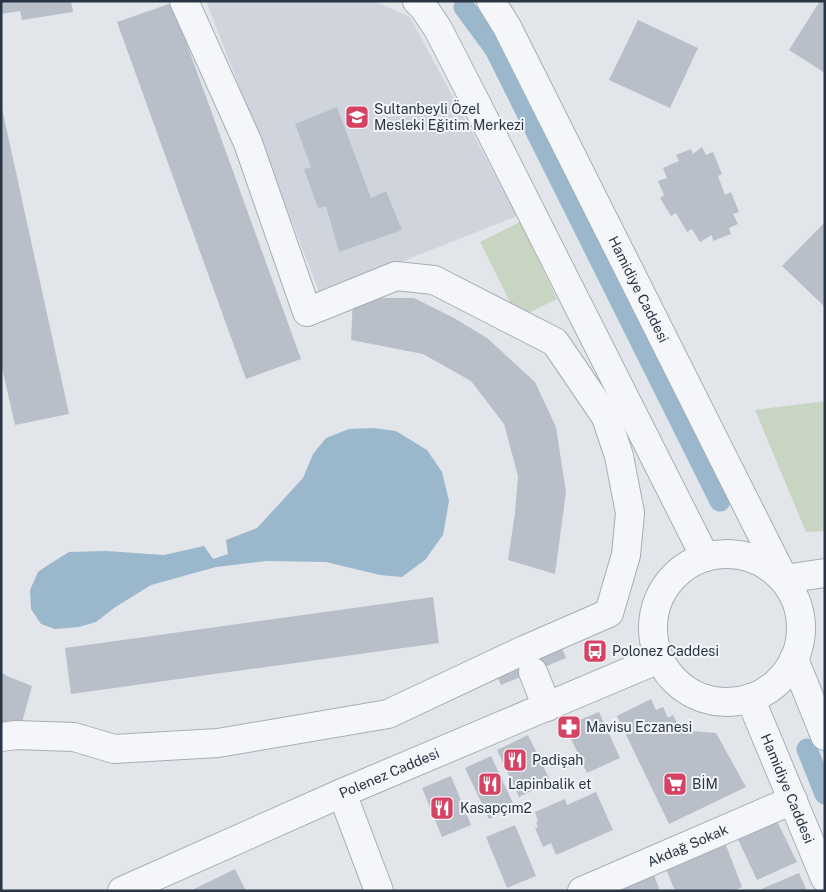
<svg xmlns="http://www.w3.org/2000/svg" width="826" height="892" font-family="'Public Sans',sans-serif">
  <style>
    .built { fill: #d0d5dd }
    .green { fill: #c8d5c2 }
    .water { fill: #9bb7cc }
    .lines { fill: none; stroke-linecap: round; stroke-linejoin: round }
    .canal { stroke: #9bb7cc; stroke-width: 21 }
    .building { fill: #b9bfc9 }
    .minor-casing { stroke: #a7adb6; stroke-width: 30 }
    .minor { stroke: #f5f6f9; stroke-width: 28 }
    .labels { text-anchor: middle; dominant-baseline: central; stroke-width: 4; stroke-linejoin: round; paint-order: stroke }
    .poi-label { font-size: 14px; fill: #293544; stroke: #f2f5f8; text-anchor: start }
    .street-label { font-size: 14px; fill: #293544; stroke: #f2f5f8 }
  </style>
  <rect width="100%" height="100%" fill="#e2e6eb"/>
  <path class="built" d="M 206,1 L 374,1 L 410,17 L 517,216 L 320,294 Z"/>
  <g class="green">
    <path d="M 520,222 L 557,299 L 518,318 L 480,242 Z"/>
    <path d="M 825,401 L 825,531 L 806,532 L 755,410 Z"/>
  </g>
  <path class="water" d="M 373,428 L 396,431 L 427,450 L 442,472 L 449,501 L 443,535 L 425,560 L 402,577 L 380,575 L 326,562 L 267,561 L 216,567 L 151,585 L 114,608 L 96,622 L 79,627 L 55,629 L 41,624 L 31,609 L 30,590 L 38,572 L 48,565 L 69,552 L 106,551 L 164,555 L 204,546 L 213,559 L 228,554 L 226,540 L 257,528 L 303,478 L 313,454 L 326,438 L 349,429 Z"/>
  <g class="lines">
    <g class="canal">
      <path d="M 464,7 L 495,49 L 720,501"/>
      <path d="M 807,749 L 825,794"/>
    </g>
  </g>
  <g class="building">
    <path d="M 1,1 L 71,1 L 73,12 L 22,20 L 20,11 L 1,14 Z"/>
    <path d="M 820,1 L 825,1 L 825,73 L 789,50 Z"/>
    <path d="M 172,3 L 301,359 L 246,379 L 117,22 Z"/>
    <path d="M 638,20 L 698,48 L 670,108 L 609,80 Z"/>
    <path d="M 1,104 L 69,414 L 15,425 L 1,363 Z"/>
    <path d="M 337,107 L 371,198 L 386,191 L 402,230 L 339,252 L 326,206 L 318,208 L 304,169 L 311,167 L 295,124 Z"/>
    <path d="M 702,147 L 706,155 L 713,152 L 722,174 L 718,176 L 725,195 L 731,192 L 739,212 L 733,214 L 738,224 L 729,228 L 731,234 L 713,241 L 712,235 L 700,242 L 692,229 L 687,232 L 676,213 L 671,216 L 660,198 L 664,195 L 658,181 L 667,178 L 663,168 L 679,161 L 676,155 L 691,149 L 693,154 Z"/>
    <path d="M 825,222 L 825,307 L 782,266 Z"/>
    <path d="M 353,298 L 414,298 L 454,318 L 487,338 L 535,382 L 556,427 L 566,492 L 555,574 L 508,560 L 515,513 L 518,476 L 504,424 L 471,381 L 423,354 L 351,340 Z"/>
    <path d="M 433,597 L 439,643 L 71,694 L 65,648 Z"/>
    <path d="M 560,644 L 566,658 L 501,685 L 495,671 Z"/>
    <path d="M 1,672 L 7,676 L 32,686 L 21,726 L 1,722 Z"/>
    <path d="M 651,699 L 656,710 L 663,707 L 668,718 L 673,715 L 680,729 L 689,724 L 693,731 L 716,733 L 746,787 L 669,824 L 617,716 Z"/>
    <path d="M 599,712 L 620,758 L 587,773 L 565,726 Z"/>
    <path d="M 528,735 L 551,782 L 519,797 L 497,750 Z"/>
    <path d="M 491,756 L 515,807 L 489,819 L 465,768 Z"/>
    <path d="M 451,776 L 471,825 L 442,837 L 422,788 Z"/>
    <path d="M 596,792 L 613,830 L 556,855 L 551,843 L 543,847 L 535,828 L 538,827 L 536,822 L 538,821 L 535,812 L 565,799 L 567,805 Z"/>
    <path d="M 773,813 L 797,862 L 757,880 L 734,831 Z"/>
    <path d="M 515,825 L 536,876 L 507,888 L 486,837 Z"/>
    <path d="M 724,840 L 742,887 L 733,891 L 675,891 L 664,864 Z"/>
    <path d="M 235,869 L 246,891 L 190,891 Z"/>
    <path d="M 652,870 L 660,891 L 604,891 Z"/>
    <path d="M 799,873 L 807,891 L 757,891 Z"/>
  </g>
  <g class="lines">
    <g class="minor-casing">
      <g id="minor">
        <path d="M 417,1 L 424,8 L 438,29 L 476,103 L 705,557"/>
        <path id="s1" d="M 491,1 L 507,27 L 784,579"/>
        <circle cx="727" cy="628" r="74"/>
        <path d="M 784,579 L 825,573"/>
        <path d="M 794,659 L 825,736"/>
        <path d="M 533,672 L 547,707"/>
        <path id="s2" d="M 750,698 L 825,878"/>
        <path d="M 1,737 L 16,735 L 74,737 L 114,749 L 218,743 L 388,714 L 524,650 L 609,613 L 626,555 L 630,513 L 619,456 L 606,417 L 555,342 L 434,280 L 396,276 L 307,312 L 248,143 L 184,1"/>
        <path d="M 342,793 L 379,891"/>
        <path id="s3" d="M 122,891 L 342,793 L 659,659"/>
        <path id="s4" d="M 582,891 L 793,800"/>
      </g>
    </g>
    <use href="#minor" class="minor"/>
  </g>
  <defs>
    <g id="school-square" transform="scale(1.25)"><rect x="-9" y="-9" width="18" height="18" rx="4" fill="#d54263" stroke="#f2f5f8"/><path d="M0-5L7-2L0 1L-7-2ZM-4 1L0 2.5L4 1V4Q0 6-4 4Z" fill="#fff"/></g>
    <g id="bus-square" transform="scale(1.25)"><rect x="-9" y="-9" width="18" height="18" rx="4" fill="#d54263" stroke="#f2f5f8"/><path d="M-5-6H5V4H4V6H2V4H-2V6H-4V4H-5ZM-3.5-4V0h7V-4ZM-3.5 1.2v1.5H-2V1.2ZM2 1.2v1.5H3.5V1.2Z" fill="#fff"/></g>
    <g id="pharmacy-square" transform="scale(1.25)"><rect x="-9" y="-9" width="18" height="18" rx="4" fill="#d54263" stroke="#f2f5f8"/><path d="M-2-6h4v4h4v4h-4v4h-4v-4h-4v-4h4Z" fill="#fff"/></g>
    <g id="restaurant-square" transform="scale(1.25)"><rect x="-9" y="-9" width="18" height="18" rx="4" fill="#d54263" stroke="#f2f5f8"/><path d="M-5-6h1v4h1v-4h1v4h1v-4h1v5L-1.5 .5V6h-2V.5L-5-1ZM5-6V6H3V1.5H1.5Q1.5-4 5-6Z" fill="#fff"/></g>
    <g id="supermarket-square" transform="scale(1.25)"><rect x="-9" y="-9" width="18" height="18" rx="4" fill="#d54263" stroke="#f2f5f8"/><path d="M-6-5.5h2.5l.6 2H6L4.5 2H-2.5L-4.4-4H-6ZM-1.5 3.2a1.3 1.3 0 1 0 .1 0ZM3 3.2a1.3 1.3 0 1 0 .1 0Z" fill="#fff"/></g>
  </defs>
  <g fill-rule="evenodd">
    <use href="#school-square" x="357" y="117"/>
    <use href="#bus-square" x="595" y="651"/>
    <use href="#pharmacy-square" x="569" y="727"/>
    <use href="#restaurant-square" x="515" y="760"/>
    <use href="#restaurant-square" x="490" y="784"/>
    <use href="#supermarket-square" x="675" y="784"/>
    <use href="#restaurant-square" x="442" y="808"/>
  </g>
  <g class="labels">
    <g class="poi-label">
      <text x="374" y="109">Sultanbeyli Özel<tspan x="374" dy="16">Mesleki Eğitim Merkezi</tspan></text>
      <text x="612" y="651">Polonez Caddesi</text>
      <text x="586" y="727">Mavisu Eczanesi</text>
      <text x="532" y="760">Padişah</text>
      <text x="508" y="784">Lapinbalik et</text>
      <text x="692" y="784">BİM</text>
      <text x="460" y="808">Kasapçım2</text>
    </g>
    <g class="street-label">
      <text stroke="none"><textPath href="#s1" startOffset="324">Hamidiye Caddesi</textPath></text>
      <text stroke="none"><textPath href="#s3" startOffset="292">Polenez Caddesi</textPath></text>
      <text stroke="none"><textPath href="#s2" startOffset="98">Hamidiye Caddesi</textPath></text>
      <text stroke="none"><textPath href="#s4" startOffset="115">Akdağ Sokak</textPath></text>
    </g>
  </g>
  <rect width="826" height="892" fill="none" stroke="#293544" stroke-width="5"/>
</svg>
